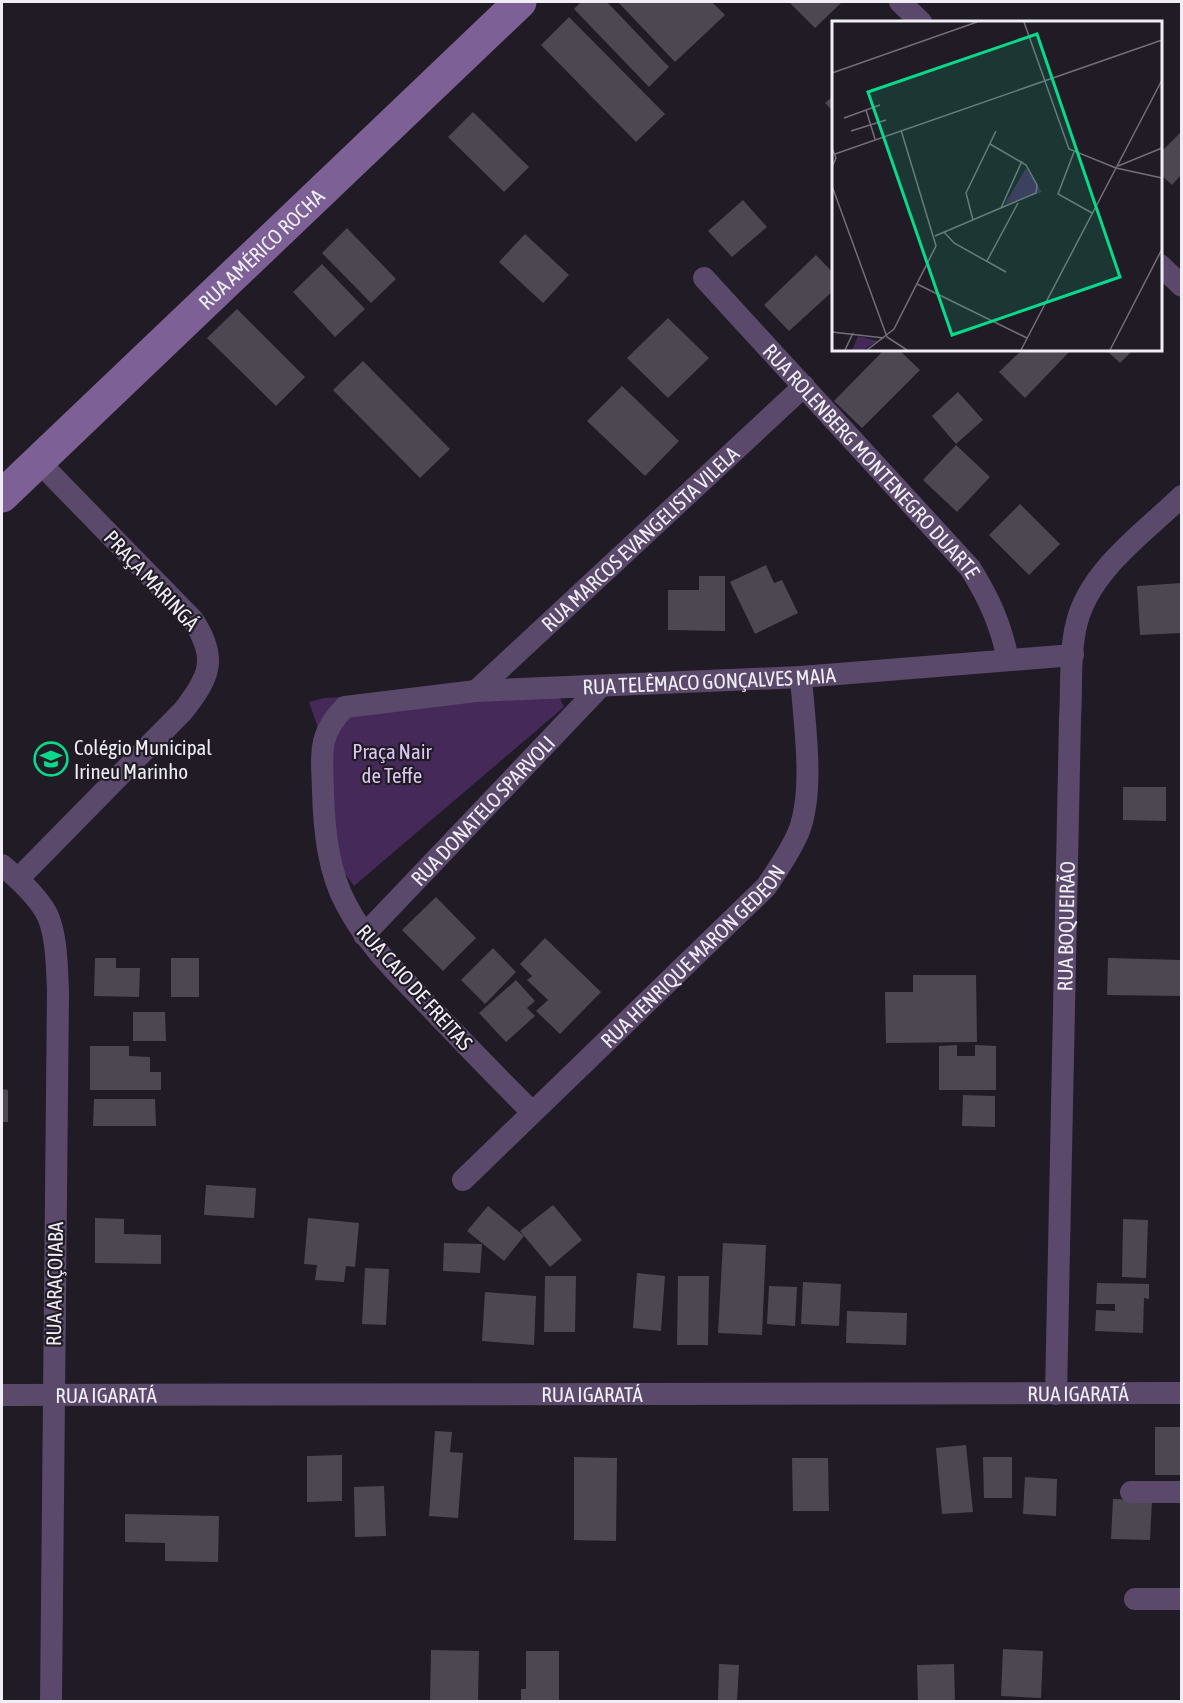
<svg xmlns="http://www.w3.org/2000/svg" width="1183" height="1703" font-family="'Asap Condensed',sans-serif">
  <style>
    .green { fill: #442959 }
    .building { fill: #4d4752 }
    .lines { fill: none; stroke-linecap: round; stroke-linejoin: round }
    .street { stroke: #5a496a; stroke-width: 22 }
    .secondary { stroke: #7d6095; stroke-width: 33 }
    .labels { text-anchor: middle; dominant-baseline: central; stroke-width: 4.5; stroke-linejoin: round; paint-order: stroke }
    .street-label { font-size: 21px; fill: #f0edf4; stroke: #201b25 }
    .poi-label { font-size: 21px; fill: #f0edf4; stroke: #201b25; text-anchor: start }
    .park-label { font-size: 21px; fill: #ddc7f2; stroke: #201b25 }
    .inset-road { fill: none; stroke: #736f78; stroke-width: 1.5 }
    .view { fill: #08d98b; fill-opacity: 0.15; stroke: #08d98b; stroke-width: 3 }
    .inset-edge { fill: none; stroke: #f0edf4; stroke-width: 3 }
  </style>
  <rect width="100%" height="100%" fill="#201b25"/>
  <path class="green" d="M 472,689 L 556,690 L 564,707 L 354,886 L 333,857 L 320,734 L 309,702 L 324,698 Z"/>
  <g class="building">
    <path d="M 581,2 L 607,2 L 669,67 L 649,87 L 574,9 Z"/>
    <path d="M 618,2 L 712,2 L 725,15 L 675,62 Z"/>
    <path d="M 789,2 L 842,2 L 815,28 Z"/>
    <path d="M 569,17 L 665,114 L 636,142 L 541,45 Z"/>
    <path d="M 834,95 L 834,112 L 825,103 Z"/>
    <path d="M 473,112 L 529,167 L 504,192 L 448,137 Z"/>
    <path d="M 1182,131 L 1182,174 L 1172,185 L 1160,174 L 1160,153 Z"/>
    <path d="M 743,200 L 767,227 L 732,257 L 708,231 Z"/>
    <path d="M 347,228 L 396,279 L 371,303 L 322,253 Z"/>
    <path d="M 525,234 L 569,275 L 543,303 L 499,262 Z"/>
    <path d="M 816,255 L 834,274 L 834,290 L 789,331 L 764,305 Z"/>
    <path d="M 322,264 L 365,309 L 335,337 L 293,292 Z"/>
    <path d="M 237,309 L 305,377 L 276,406 L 207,338 Z"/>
    <path d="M 668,318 L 709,358 L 668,398 L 627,358 Z"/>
    <path d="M 884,350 L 899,350 L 920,370 L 862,428 L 834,401 Z"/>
    <path d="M 1022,350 L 1071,350 L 1025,398 L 999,372 Z"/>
    <path d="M 1106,350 L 1133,350 L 1120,363 Z"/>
    <path d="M 363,361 L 450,449 L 420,478 L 333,390 Z"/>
    <path d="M 622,386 L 679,441 L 645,476 L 587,421 Z"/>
    <path d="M 958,392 L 983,420 L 956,444 L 932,416 Z"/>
    <path d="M 956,445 L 990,477 L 957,512 L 923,480 Z"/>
    <path d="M 1020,504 L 1060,544 L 1029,575 L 989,535 Z"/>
    <path d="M 766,565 L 774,583 L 782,580 L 798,613 L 755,634 L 730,582 Z"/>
    <path d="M 699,576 L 725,576 L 725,631 L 668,630 L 668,590 L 699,590 Z"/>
    <path d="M 1182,583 L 1182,633 L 1140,635 L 1137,586 Z"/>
    <path d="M 1123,787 L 1166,787 L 1166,821 L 1123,820 Z"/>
    <path d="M 436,897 L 476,938 L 443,971 L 402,930 Z"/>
    <path d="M 545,938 L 601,992 L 560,1034 L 536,1011 L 548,1000 L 527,980 L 532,976 L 520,964 Z"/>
    <path d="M 493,948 L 516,972 L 485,1004 L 461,980 Z"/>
    <path d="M 95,958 L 116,958 L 116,968 L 140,968 L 139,997 L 94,996 Z"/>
    <rect x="171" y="958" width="28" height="39"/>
    <path d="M 1108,958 L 1182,960 L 1182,996 L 1107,995 Z"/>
    <path d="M 913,975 L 976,975 L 977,1042 L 886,1043 L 885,992 L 913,992 Z"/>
    <path d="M 516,980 L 535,1001 L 527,1008 L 535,1016 L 506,1042 L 479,1013 Z"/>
    <path d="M 133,1012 L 165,1012 L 166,1041 L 133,1041 Z"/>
    <path d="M 957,1045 L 957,1056 L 975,1056 L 975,1045 L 996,1046 L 996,1090 L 939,1090 L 939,1046 Z"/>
    <path d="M 90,1046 L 129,1046 L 129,1056 L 150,1057 L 150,1072 L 161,1072 L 161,1090 L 90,1090 Z"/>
    <path d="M 2,1089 L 8,1090 L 8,1122 L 2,1122 Z"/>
    <path d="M 963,1095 L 995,1096 L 995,1127 L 962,1126 Z"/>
    <path d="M 94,1099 L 155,1099 L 156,1126 L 93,1126 Z"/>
    <path d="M 206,1185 L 256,1188 L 254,1218 L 204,1215 Z"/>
    <path d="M 553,1205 L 582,1240 L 550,1267 L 520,1231 Z"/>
    <path d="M 488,1206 L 524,1236 L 504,1261 L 467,1231 Z"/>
    <path d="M 95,1218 L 124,1219 L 124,1234 L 161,1235 L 161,1264 L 95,1263 Z"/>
    <path d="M 308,1218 L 359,1223 L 355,1267 L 346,1266 L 344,1282 L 315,1280 L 317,1265 L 304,1264 Z"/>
    <path d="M 1123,1219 L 1148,1220 L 1146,1278 L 1122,1277 Z"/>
    <path d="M 444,1243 L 482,1244 L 480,1273 L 443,1271 Z"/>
    <path d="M 723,1243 L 766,1245 L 762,1335 L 718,1333 Z"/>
    <path d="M 365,1268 L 389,1269 L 386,1325 L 362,1324 Z"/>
    <path d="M 637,1273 L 665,1276 L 661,1331 L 633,1328 Z"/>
    <path d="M 545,1276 L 576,1276 L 575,1332 L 544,1332 Z"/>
    <path d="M 678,1276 L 709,1276 L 708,1345 L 677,1345 Z"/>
    <path d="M 803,1282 L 841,1284 L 839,1326 L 801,1324 Z"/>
    <path d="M 1097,1283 L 1149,1284 L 1149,1299 L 1144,1298 L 1143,1333 L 1095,1331 L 1096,1310 L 1115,1311 L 1115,1304 L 1096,1304 Z"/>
    <path d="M 769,1286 L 797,1287 L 795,1326 L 767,1324 Z"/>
    <path d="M 485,1292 L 536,1296 L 534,1345 L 482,1341 Z"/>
    <path d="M 847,1311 L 907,1313 L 906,1345 L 846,1343 Z"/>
    <rect x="1155" y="1427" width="27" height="48"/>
    <path d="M 435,1431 L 452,1432 L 450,1452 L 463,1453 L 458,1518 L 429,1516 Z"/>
    <path d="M 966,1445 L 973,1512 L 942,1514 L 936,1448 Z"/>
    <path d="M 342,1455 L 342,1501 L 307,1502 L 307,1456 Z"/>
    <path d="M 574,1457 L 617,1458 L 616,1541 L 574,1540 Z"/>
    <path d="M 983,1457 L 1012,1457 L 1012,1498 L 984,1498 Z"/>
    <path d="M 792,1458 L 828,1458 L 829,1511 L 793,1511 Z"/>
    <path d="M 1025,1477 L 1057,1479 L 1056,1516 L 1023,1514 Z"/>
    <path d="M 384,1486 L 386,1536 L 355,1537 L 354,1487 Z"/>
    <path d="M 1113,1499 L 1152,1500 L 1150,1540 L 1111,1539 Z"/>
    <path d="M 125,1514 L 219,1516 L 218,1562 L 165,1561 L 165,1543 L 125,1542 Z"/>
    <path d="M 1003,1649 L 1043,1651 L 1041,1698 L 1001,1696 Z"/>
    <path d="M 431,1650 L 479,1651 L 478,1702 L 430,1702 Z"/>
    <path d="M 526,1651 L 559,1651 L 559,1702 L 521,1702 L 521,1689 L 526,1689 Z"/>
    <path d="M 719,1664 L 739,1665 L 737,1702 L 718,1702 Z"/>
    <path d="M 954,1664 L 955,1702 L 918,1702 L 917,1665 Z"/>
  </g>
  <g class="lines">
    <g class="street">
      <path d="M 900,2 L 921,22"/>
      <path d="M 1160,265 L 1182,286"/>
      <path id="s1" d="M 704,278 L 970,568 C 989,598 1001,625 1008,660"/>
      <path id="s2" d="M 476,691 L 804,386"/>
      <path d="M 2,865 C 17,878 33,892 44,909 C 57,928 57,969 58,992 L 51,1702"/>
      <path d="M 18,879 L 183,711 C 210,677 218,658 193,620 L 39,462"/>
      <path id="s3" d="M 364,935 L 601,686"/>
      <path id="s4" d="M 532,1112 C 497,1077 462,1041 427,1004 C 398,974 367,944 347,906 C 328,872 324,829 323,791 C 322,754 317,735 345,707 L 476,691 L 801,677 L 1073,655"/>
      <path id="s5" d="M 463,1180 L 766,887 C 778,869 791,851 799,831 C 815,788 804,722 801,677"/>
      <path id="s6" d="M 1056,1394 L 1070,719 C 1072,688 1069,652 1077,622 C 1090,570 1145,532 1182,496"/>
      <path id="s7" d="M 2,1395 L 1182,1393"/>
      <path d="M 1131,1492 L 1182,1492"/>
      <path d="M 1135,1599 L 1182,1599"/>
    </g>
    <path class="secondary" id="s8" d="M 2,496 L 520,2"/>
  </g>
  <defs>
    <g id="school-ring" transform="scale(1.725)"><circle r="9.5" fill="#201b25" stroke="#08d98b" stroke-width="1.5"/><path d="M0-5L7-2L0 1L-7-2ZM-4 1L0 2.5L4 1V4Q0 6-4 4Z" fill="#08d98b"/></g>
  </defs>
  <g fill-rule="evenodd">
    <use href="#school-ring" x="51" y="759"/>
  </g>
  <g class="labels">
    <g class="street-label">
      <text stroke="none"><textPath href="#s8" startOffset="358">RUA AMÉRICO ROCHA</textPath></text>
      <text stroke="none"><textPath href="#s1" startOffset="248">RUA ROLENBERG MONTENEGRO DUARTE</textPath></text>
      <text stroke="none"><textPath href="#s2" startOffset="224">RUA MARCOS EVANGELISTA VILELA</textPath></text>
      <text transform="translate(152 580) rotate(47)">PRAÇA MARINGÁ</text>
      <text stroke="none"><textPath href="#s4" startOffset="852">RUA TELÊMACO GONÇALVES MAIA</textPath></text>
      <text stroke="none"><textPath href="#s3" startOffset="172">RUA DONATELO SPARVOLI</textPath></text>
      <text stroke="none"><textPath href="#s6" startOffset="468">RUA BOQUEIRÃO</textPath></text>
      <text stroke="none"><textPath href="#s5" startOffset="321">RUA HENRIQUE MARON GEDEON</textPath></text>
      <text transform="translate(415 987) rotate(48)">RUA CAIO DE FREITAS</text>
      <text transform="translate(54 1284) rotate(-89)">RUA ARAÇOIABA</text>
      <text stroke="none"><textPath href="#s7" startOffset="1076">RUA IGARATÁ</textPath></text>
      <text stroke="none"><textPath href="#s7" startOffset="104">RUA IGARATÁ</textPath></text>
      <text stroke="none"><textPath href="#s7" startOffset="590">RUA IGARATÁ</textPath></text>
    </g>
    <g class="poi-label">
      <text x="74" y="747">Colégio Municipal<tspan x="74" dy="24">Irineu Marinho</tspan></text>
    </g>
    <g class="park-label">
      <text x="392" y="751">Praça Nair<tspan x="392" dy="24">de Teffe</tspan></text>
    </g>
  </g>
  <g transform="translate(832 21)">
    <rect width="330" height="330" fill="#201b25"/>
    <path d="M 194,147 L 210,171 L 173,183 ZM 26,315 L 46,320 L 31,329 L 20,329 Z" fill="#442959"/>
    <path class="inset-road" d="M 192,1 L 237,128 L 284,147 L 330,157M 0,52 L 145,1M 34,89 L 43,118M 12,97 L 48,84M 19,110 L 54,99M 0,127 L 4,137 L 0,146M 242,131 L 226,173 L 260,192M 3,133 L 330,19M 286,145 L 330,127M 0,165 L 55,316M 169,187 L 190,140M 141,199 L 134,172 L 164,110M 112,211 L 122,222 L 174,251M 103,215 L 204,172 L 205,164 L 194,144 L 158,123M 155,240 L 186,182M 85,263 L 195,317M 0,311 L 52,317M 55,316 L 75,329M 13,329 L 21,312M 35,329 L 62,308 L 104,225 L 69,109M 189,329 L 330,59M 278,329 L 330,228"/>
    <path class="view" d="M 205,13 L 288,256 L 120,314 L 36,71 Z"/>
    <rect width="330" height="330" class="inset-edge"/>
  </g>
  <rect width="1183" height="1703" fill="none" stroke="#f0edf4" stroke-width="6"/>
</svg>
